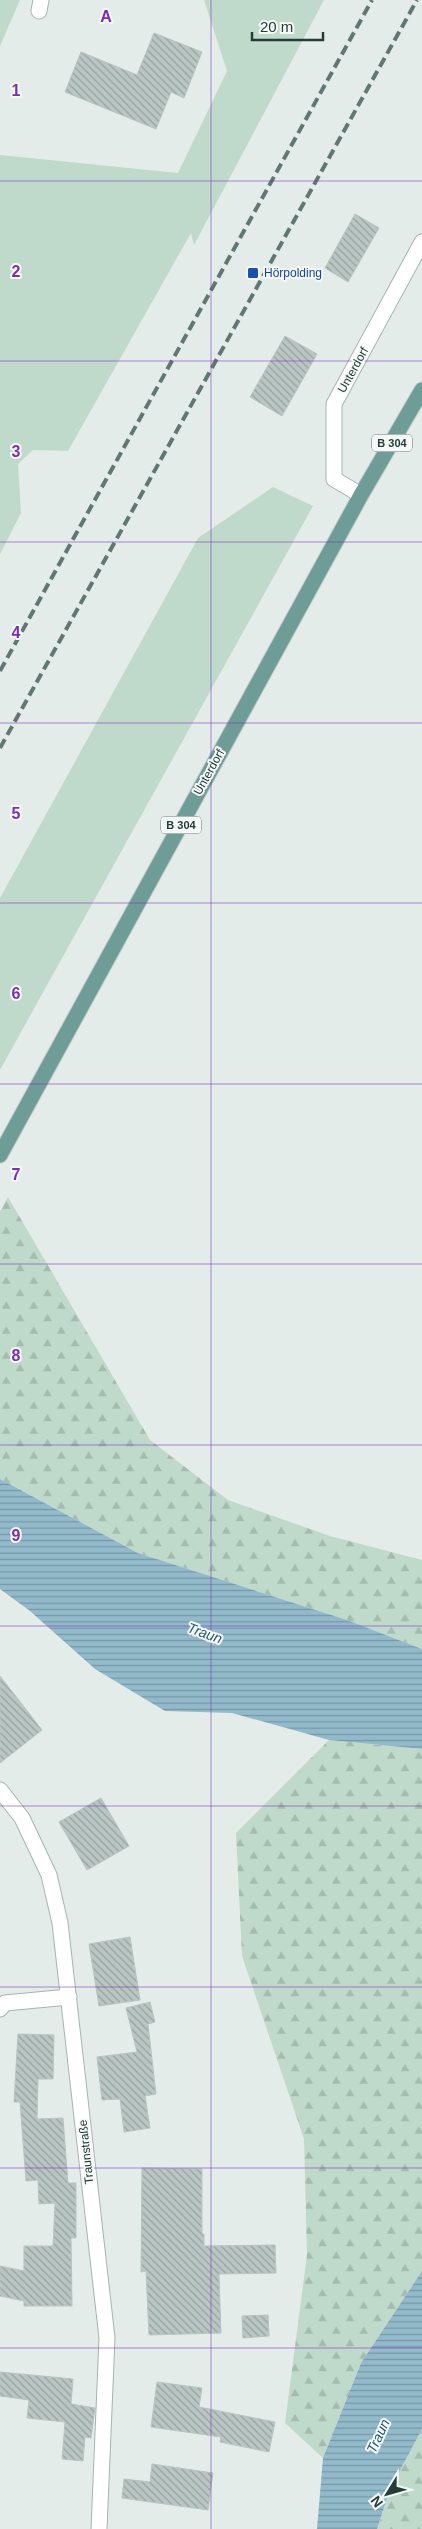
<svg xmlns="http://www.w3.org/2000/svg" width="422" height="2529" font-family="Helvetica,sans-serif">
  <style>
    .green { fill: #bfdaca }
    .forest { fill: url(#forest-firs) }
    .water { fill: url(#water-rules) }
    .building { fill: url(#building-back-hatch); stroke: #b7c5c1 }
    .lines { fill: none; stroke-linecap: round; stroke-linejoin: round }
    .minor-casing { stroke: #a7b4b1; stroke-width: 17 }
    .primary-casing { stroke: #c2c8c8; stroke-width: 17 }
    .minor { stroke: #fff; stroke-width: 15 }
    .primary { stroke: #6e9c97; stroke-width: 15 }
    .rail { stroke: #607774; stroke-width: 4; stroke-dasharray: 10 5; stroke-linecap: butt }
    .grid { fill: none; stroke: #7b2cbf; stroke-width: 1; stroke-opacity: 0.55 }
    .transit-dot { fill: #1a4fb4; stroke: #f4f9f7; stroke-width: 2 }
    .labels { text-anchor: middle; dominant-baseline: central; stroke-width: 4; stroke-linejoin: round; paint-order: stroke }
    .shield { fill: #f4f9f7; stroke: #637572; stroke-width: 1 }
    .shield-label { font-size: 11px; font-weight: bold; fill: #253c39 }
    .transit-label { font-size: 12px; fill: #164399; stroke: #f4f9f7; text-anchor: start }
    .street-label { font-size: 12px; fill: #253c39; stroke: #f4f9f7 }
    .water-label { font-size: 14px; font-style: italic; fill: #265a71; stroke: #f4f9f7 }
    .grid-label { font-size: 16px; text-anchor: middle; font-weight: bold; fill: #7b2cbf; stroke: #f4f9f7; stroke-width: 4; stroke-linejoin: round; paint-order: stroke }
  </style>
  <defs>
    <pattern id="forest-firs" width="22" height="20" patternUnits="userSpaceOnUse" patternTransform="scale(1.25)"><rect width="22" height="20" fill="#bfdaca"/><path d="M5 1l3.5 6h-7zM16 11l3.5 6h-7z" fill="#a4bcae"/></pattern>
    <pattern id="water-rules" width="6" height="5" patternUnits="userSpaceOnUse" patternTransform="scale(1.25)"><rect width="6" height="5" fill="#92bacb"/><path d="M0 2.5h6" fill="none" stroke="#7798a6"/></pattern>
    <pattern id="building-back-hatch" width="6" height="6" patternUnits="userSpaceOnUse" patternTransform="scale(1.25)"><rect width="6" height="6" fill="#bac6c3"/><path d="M-1 5l2 2M0 0l6 6M5-1l2 2" fill="none" stroke="#97a29f"/></pattern>
  </defs>
  <rect width="100%" height="100%" fill="#e4ece9"/>
  <g class="green">
    <path d="M 0,0 L 20,0 L 0,46 Z"/>
    <path d="M 204,0 L 324,0 L 194,245 L 191,233 L 68,451 L 33,450 L 18,464 L 21,513 L 0,554 L 0,155 L 178,173 L 227,71 Z"/>
    <path d="M 273,487 L 313,506 L 0,1070 L 0,898 L 198,538 Z"/>
  </g>
  <g class="forest">
    <path d="M 8,1197 L 150,1440 L 228,1500 L 330,1536 L 422,1560 L 422,1649 L 347,1620 L 138,1553 L 0,1479 L 0,1212 Z"/>
    <path d="M 329,1740 L 422,1749 L 422,2271 L 361,2363 L 323,2458 L 285,2423 L 307,2255 L 304,2139 L 242,1956 L 236,1833 Z"/>
    <path d="M 422,2429 L 422,2529 L 377,2529 L 390,2489 Z"/>
  </g>
  <g class="water">
    <path d="M 0,1479 L 138,1553 L 347,1620 L 422,1649 L 422,1749 L 329,1740 L 232,1713 L 165,1711 L 95,1669 L 30,1611 L 0,1589 Z"/>
    <path d="M 422,2271 L 422,2429 L 390,2489 L 377,2529 L 317,2529 L 323,2458 L 361,2363 Z"/>
  </g>
  <g class="building">
    <path d="M 154,33 L 202,52 L 184,98 L 171,92 L 156,129 L 65,92 L 81,52 L 137,75 Z"/>
    <path d="M 355,214 L 379,228 L 348,282 L 325,268 Z"/>
    <path d="M 285,336 L 317,354 L 282,416 L 250,397 Z"/>
    <path d="M 0,1676 L 42,1730 L 0,1763 Z"/>
    <path d="M 101,1798 L 129,1846 L 87,1870 L 59,1822 Z"/>
    <path d="M 130,1937 L 140,2000 L 99,2006 L 89,1944 Z"/>
    <path d="M 150,2002 L 155,2022 L 148,2024 L 156,2094 L 145,2096 L 150,2128 L 124,2132 L 120,2099 L 102,2100 L 97,2057 L 137,2052 L 126,2008 Z"/>
    <path d="M 18,2034 L 54,2035 L 53,2079 L 38,2079 L 37,2119 L 63,2118 L 68,2183 L 76,2183 L 76,2238 L 71,2238 L 72,2306 L 24,2306 L 24,2301 L 0,2296 L 0,2266 L 24,2271 L 24,2246 L 53,2246 L 55,2203 L 39,2204 L 38,2180 L 26,2181 L 20,2102 L 14,2102 Z"/>
    <path d="M 142,2168 L 202,2169 L 202,2234 L 204,2234 L 204,2246 L 275,2245 L 276,2273 L 219,2274 L 221,2333 L 149,2335 L 146,2271 L 141,2272 Z"/>
    <path d="M 268,2315 L 269,2336 L 243,2338 L 242,2316 Z"/>
    <path d="M 0,2372 L 73,2379 L 71,2404 L 95,2408 L 91,2438 L 85,2437 L 83,2461 L 62,2459 L 65,2422 L 27,2418 L 29,2400 L 0,2396 Z"/>
    <path d="M 157,2382 L 202,2388 L 199,2407 L 275,2422 L 269,2452 L 220,2442 L 221,2437 L 151,2427 Z"/>
    <path d="M 152,2464 L 213,2473 L 208,2510 L 122,2498 L 124,2479 L 150,2482 Z"/>
  </g>
  <g class="lines">
    <g class="minor-casing">
      <g id="minor">
        <path d="M 39,11 L 41,0"/>
        <path d="M 361,495 L 334,479 L 334,404 L 422,242"/>
        <path d="M 0,1790 L 22,1818 L 49,1875 L 60,1923 L 107,2338 L 99,2529"/>
        <path d="M 0,2009 L 5,2003 L 69,1997"/>
      </g>
    </g>
    <g class="primary-casing">
      <path id="primary" d="M 0,1155 L 361,495 L 422,390"/>
    </g>
    <use href="#minor" class="minor"/>
    <use href="#primary" class="primary"/>
    <g class="rail">
      <path d="M 0,671 L 372,0"/>
      <path d="M 0,748 L 417,0"/>
    </g>
  </g>
  <path class="grid" d="M 211,0 L 211,2529M 0,181 L 422,181M 0,361 L 422,361M 0,542 L 422,542M 0,723 L 422,723M 0,903 L 422,903M 0,1084 L 422,1084M 0,1264 L 422,1264M 0,1445 L 422,1445M 0,1626 L 422,1626M 0,1806 L 422,1806M 0,1987 L 422,1987M 0,2168 L 422,2168M 0,2348 L 422,2348"/>
  <rect class="transit-dot" x="247" y="267" width="12" height="12" rx="2.5"/>
  <g class="labels">
    <g class="shield">
      <rect x="372" y="434.5" width="40" height="17" rx="4"/>
      <rect x="161" y="816.5" width="40" height="17" rx="4"/>
    </g>
    <g class="shield-label">
      <text x="392" y="443">B 304</text>
      <text x="181" y="825">B 304</text>
    </g>
    <g class="transit-label">
      <text x="264" y="273">Hörpolding</text>
    </g>
    <g class="street-label">
      <text transform="translate(353 370) rotate(-61)">Unterdorf</text>
      <text transform="translate(209 772) rotate(-61)">Unterdorf</text>
      <text transform="translate(86 2152) rotate(-96)">Traunstraße</text>
    </g>
    <g class="water-label">
      <text transform="translate(205 1633) rotate(20)">Traun</text>
      <text transform="translate(378 2436) rotate(-65)">Traun</text>
    </g>
  </g>
  <g class="grid-label">
    <text x="106" y="22">A</text>
    <text x="16" y="96">1</text>
    <text x="16" y="277">2</text>
    <text x="16" y="457">3</text>
    <text x="16" y="638">4</text>
    <text x="16" y="819">5</text>
    <text x="16" y="999">6</text>
    <text x="16" y="1180">7</text>
    <text x="16" y="1361">8</text>
    <text x="16" y="1541">9</text>
  </g>
  <g transform="translate(387 2494) rotate(233)" stroke="#f4f9f7" stroke-width="4" paint-order="stroke">
  <path d="M0-4L9 19L0 12L-9 19Z" fill="#253c39"/>
  <text y="-8" font-size="14" font-weight="bold" text-anchor="middle" fill="#253c39">N</text>
  </g>
  <path d="M252 32v8h71v-8" fill="none" stroke="#253c39" stroke-width="2.5"/>
  <text x="260" y="32" font-size="15" fill="#253c39" stroke="#f4f9f7" stroke-width="4" paint-order="stroke">20 m</text>
</svg>
